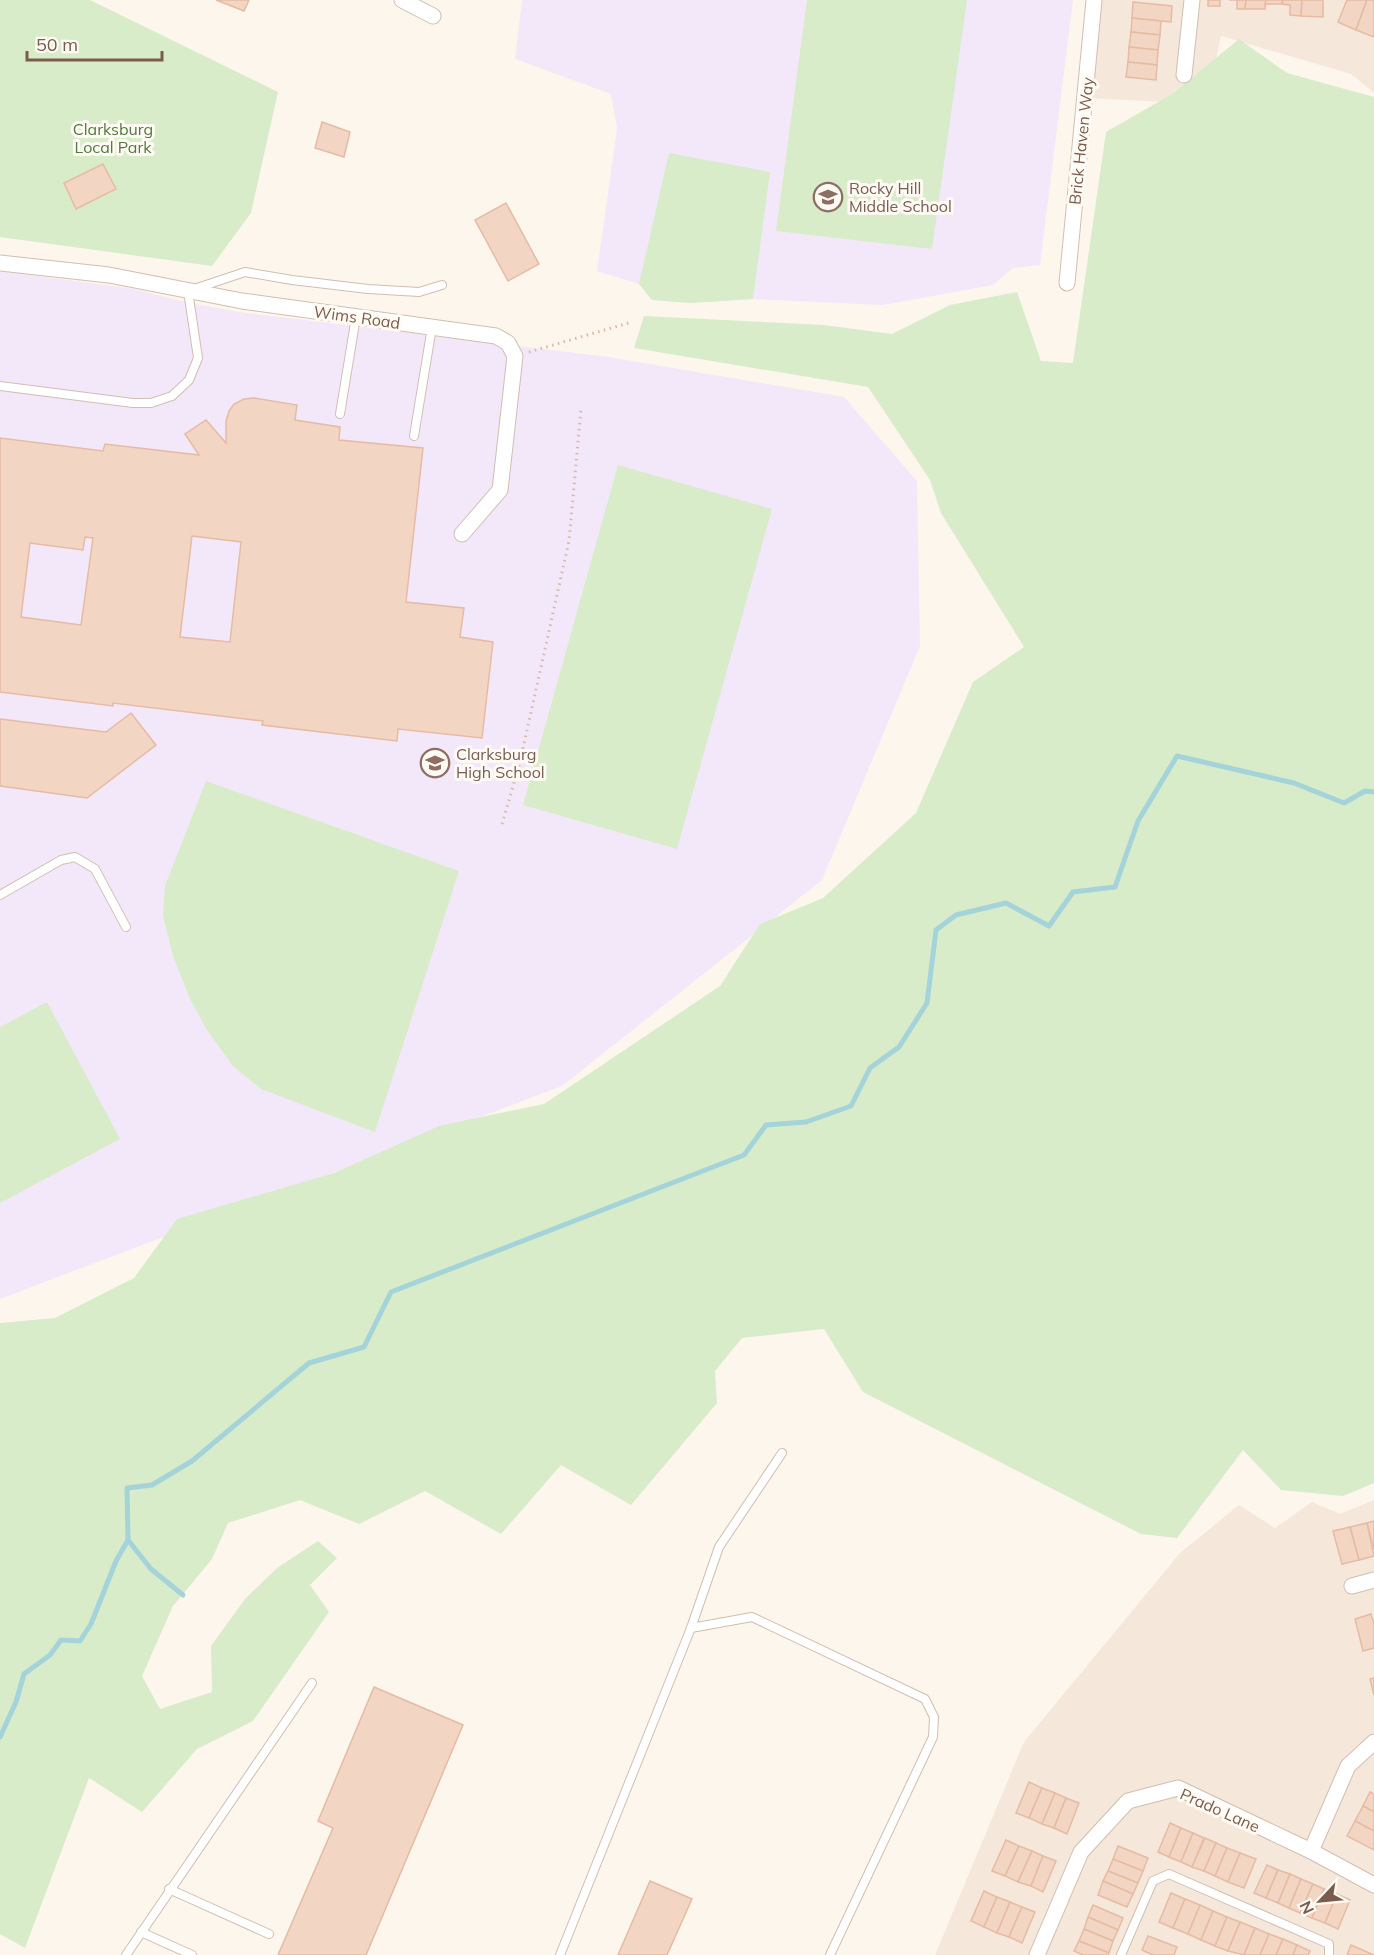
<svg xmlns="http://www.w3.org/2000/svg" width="1374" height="1955" font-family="Mulish,sans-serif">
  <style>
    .residential { fill: #f5e8da }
    .education { fill: #f3e8fa }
    .green { fill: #d8ecc9 }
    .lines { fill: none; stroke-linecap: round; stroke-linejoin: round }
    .stream { stroke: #a5d3da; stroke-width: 5 }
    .building { fill: #f3d5c3; stroke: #e6bba3; stroke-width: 1.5; fill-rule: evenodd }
    .lane-casing { stroke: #d1beb0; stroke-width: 10 }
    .street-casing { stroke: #d1beb0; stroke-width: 17 }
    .path { stroke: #d9b8a5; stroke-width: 3; stroke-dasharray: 1.5 4.5; stroke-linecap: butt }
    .lane { stroke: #fff; stroke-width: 8 }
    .street { stroke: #fff; stroke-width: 15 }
    .labels { text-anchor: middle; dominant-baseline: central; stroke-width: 6; stroke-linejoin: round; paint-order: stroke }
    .park-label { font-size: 16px; fill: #537a41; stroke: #fffaf3 }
    .street-label { font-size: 16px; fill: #7a5c4d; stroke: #fffaf3 }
    .education-label { font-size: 16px; fill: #785e54; stroke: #fffaf3; text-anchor: start }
  </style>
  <rect width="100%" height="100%" fill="#fdf6ec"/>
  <g class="residential">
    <path d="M 1094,0 L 1374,0 L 1374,93 L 1351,74 L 1221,36 L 1206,104 L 1085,98 Z"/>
    <path d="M 1374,1500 L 1374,1955 L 935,1955 L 1024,1742 L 1180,1553 L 1239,1505 L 1275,1528 L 1312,1502 L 1340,1514 Z"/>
  </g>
  <g class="education">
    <path d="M 522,0 L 1073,0 L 1040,265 L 1013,268 L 993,285 L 883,305 L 753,299 L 691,303 L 652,300 L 639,284 L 597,271 L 617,129 L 611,94 L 515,59 Z"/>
    <path d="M 0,271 L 129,288 L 190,303 L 239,312 L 609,357 L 844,397 L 917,481 L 920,646 L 822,880 L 562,1086 L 0,1299 Z"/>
  </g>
  <g class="green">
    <path d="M 0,0 L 90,0 L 278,92 L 251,213 L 212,266 L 0,237 Z"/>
    <path d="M 807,0 L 967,0 L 932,249 L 776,231 Z"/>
    <path d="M 1239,39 L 1287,73 L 1374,97 L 1374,1483 L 1343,1496 L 1281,1490 L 1243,1450 L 1177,1538 L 1141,1534 L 863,1392 L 824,1329 L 742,1338 L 715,1371 L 717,1403 L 631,1505 L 561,1465 L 501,1534 L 425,1491 L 359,1524 L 300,1500 L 228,1523 L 212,1559 L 173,1606 L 142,1676 L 160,1709 L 212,1692 L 211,1646 L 245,1599 L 277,1568 L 318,1541 L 337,1558 L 310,1585 L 329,1612 L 253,1721 L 197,1749 L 142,1812 L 89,1778 L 25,1948 L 0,1934 L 0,1323 L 55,1318 L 134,1278 L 177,1219 L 334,1173 L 439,1126 L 544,1104 L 720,986 L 760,924 L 823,898 L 916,813 L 973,682 L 1024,647 L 941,513 L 930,480 L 868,387 L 634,348 L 644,316 L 824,325 L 892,334 L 950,305 L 1017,292 L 1041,361 L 1073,363 L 1106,132 L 1172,94 Z"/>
    <path d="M 669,153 L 770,172 L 753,299 L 691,303 L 652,300 L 639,284 Z"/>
    <path d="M 618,465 L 772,509 L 677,849 L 523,805 Z"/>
    <path d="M 206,781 L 459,871 L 375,1132 L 261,1089 L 233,1066 L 207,1030 L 190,999 L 173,956 L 163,916 L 165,886 Z"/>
    <path d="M 47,1002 L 120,1139 L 0,1203 L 0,1027 Z"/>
  </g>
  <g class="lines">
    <g class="stream">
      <path d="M 128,1540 L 151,1569 L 183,1595"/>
      <path d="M 0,1737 L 16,1702 L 24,1674 L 50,1655 L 61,1640 L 80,1641 L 91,1624 L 116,1561 L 128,1540 L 127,1488 L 152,1485 L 192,1461 L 309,1363 L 364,1347 L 391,1292 L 744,1155 L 766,1125 L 806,1122 L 851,1106 L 870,1068 L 899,1047 L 927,1003 L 936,930 L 956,915 L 1006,903 L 1049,926 L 1073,892 L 1115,887 L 1138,821 L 1177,756 L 1294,783 L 1344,803 L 1365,791 L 1374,792"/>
    </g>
  </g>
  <g class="building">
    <path d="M 216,0 L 249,0 L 244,11 Z"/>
    <rect x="1208" y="0" width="12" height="6"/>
    <path d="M 1229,0 L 1246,0 L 1245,9 L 1237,9 L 1237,0 Z"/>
    <path d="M 1246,0 L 1266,0 L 1265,9 L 1245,9 Z"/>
    <path d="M 1266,0 L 1283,0 L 1282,4 L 1265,4 Z"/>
    <path d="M 1283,0 L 1302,0 L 1301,16 L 1290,15 L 1290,5 L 1282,4 Z"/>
    <path d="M 1302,0 L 1323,0 L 1323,17 L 1301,16 Z"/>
    <path d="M 1347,0 L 1367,0 L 1356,30 L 1338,22 Z"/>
    <path d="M 1367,0 L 1374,0 L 1374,37 L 1356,30 Z"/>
    <path d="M 1133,2 L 1172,6 L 1171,22 L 1132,18 Z"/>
    <path d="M 1132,18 L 1161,21 L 1160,35 L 1131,32 Z"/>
    <path d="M 1131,32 L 1160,35 L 1158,50 L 1129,47 Z"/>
    <path d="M 1129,47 L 1158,50 L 1157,65 L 1128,62 Z"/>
    <path d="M 1128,62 L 1157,65 L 1156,80 L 1126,77 Z"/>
    <path d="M 322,122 L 350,132 L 344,157 L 315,148 Z"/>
    <path d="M 103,164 L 116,189 L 76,209 L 64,183 Z"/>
    <path d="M 506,203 L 539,264 L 508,281 L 475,220 Z"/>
    <path d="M 254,398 L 297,405 L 295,420 L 340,427 L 339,440 L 423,448 L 406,602 L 464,608 L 460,637 L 493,642 L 482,738 L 398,729 L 397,741 L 262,725 L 263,721 L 113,703 L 113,706 L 0,692 L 0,438 L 103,451 L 105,444 L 199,455 L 185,434 L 206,420 L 226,443 L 226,421 L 229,411 L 234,404 L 244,399 ZM 192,536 L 241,542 L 230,642 L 180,637 ZM 85,537 L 93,538 L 81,625 L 21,617 L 30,543 L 83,550 Z"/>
    <path d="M 131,713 L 156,745 L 87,798 L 0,786 L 0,719 L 106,732 Z"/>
    <path d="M 1374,1521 L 1374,1550 L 1367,1523 Z"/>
    <path d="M 1367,1523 L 1374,1556 L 1359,1560 L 1350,1527 Z"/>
    <path d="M 1350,1527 L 1359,1560 L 1342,1564 L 1333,1531 Z"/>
    <path d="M 1371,1614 L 1374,1624 L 1374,1648 L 1363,1651 L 1355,1619 Z"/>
    <path d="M 1374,1678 L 1374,1695 L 1370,1679 Z"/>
    <path d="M 374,1687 L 463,1725 L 366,1955 L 278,1955 L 333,1828 L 318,1821 Z"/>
    <path d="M 1029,1782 L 1042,1788 L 1029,1818 L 1016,1813 Z"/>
    <path d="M 1042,1788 L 1055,1793 L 1042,1824 L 1029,1818 Z"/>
    <path d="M 1370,1792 L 1374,1794 L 1374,1812 L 1363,1806 Z"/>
    <path d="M 1055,1793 L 1066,1798 L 1054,1828 L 1042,1824 Z"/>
    <path d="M 1066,1798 L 1079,1803 L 1067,1834 L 1054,1828 Z"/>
    <path d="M 1363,1806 L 1374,1812 L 1374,1831 L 1355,1821 Z"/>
    <path d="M 1355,1821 L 1374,1831 L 1374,1850 L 1347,1836 Z"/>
    <path d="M 1170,1823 L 1181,1828 L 1169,1857 L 1158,1852 Z"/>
    <path d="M 1181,1828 L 1193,1833 L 1181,1862 L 1169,1857 Z"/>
    <path d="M 1193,1833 L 1204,1838 L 1192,1867 L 1181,1862 Z"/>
    <path d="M 1205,1838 L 1216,1843 L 1204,1871 L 1192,1867 Z"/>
    <path d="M 1006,1840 L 1019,1846 L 1005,1876 L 992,1871 Z"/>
    <path d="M 1216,1843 L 1227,1848 L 1215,1876 L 1204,1871 Z"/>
    <path d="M 1019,1846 L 1032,1851 L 1018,1882 L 1005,1876 Z"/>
    <path d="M 1118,1846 L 1148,1858 L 1143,1871 L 1113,1859 Z"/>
    <path d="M 1227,1848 L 1240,1853 L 1228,1882 L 1215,1876 Z"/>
    <path d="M 1032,1851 L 1043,1856 L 1031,1886 L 1018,1882 Z"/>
    <path d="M 1240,1853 L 1256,1859 L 1244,1888 L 1228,1882 Z"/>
    <path d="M 1043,1856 L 1056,1861 L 1043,1892 L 1031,1886 Z"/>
    <path d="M 1113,1859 L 1143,1871 L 1138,1883 L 1108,1871 Z"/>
    <path d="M 1267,1865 L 1278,1870 L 1266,1898 L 1254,1893 Z"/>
    <path d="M 1278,1870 L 1290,1874 L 1278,1903 L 1266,1898 Z"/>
    <path d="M 1108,1871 L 1138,1883 L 1133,1894 L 1103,1881 Z"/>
    <path d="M 1290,1874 L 1301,1879 L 1289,1908 L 1278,1903 Z"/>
    <path d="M 1301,1879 L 1313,1884 L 1300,1913 L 1289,1908 Z"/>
    <path d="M 650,1881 L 692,1899 L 667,1955 L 618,1955 Z"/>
    <path d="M 1103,1881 L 1133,1894 L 1127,1907 L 1098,1895 Z"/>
    <path d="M 1313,1884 L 1324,1889 L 1312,1918 L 1300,1913 Z"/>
    <path d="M 1324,1889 L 1337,1894 L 1325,1923 L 1312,1918 Z"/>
    <path d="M 984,1891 L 997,1897 L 984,1927 L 971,1921 Z"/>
    <path d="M 1171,1893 L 1185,1899 L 1173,1928 L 1159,1922 Z"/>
    <path d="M 1337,1894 L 1350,1900 L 1338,1929 L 1325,1923 Z"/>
    <path d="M 997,1897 L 1010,1902 L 997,1933 L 984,1927 Z"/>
    <path d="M 1185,1899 L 1200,1905 L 1188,1934 L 1173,1928 Z"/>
    <path d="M 1010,1902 L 1022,1907 L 1009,1937 L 997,1933 Z"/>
    <path d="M 1093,1905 L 1123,1918 L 1118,1930 L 1088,1917 Z"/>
    <path d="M 1200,1905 L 1213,1911 L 1201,1940 L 1188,1934 Z"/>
    <path d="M 1022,1907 L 1035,1912 L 1022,1943 L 1009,1937 Z"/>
    <path d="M 1213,1911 L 1227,1917 L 1215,1946 L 1201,1940 Z"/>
    <path d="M 1088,1917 L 1118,1930 L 1113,1941 L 1084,1929 Z"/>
    <path d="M 1227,1917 L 1240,1922 L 1228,1951 L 1215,1946 Z"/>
    <path d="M 1240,1922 L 1255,1928 L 1244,1955 L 1228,1951 Z"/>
    <path d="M 1255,1928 L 1269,1934 L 1260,1955 L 1244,1955 Z"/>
    <path d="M 1084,1929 L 1113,1941 L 1109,1953 L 1079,1941 Z"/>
    <path d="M 1269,1934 L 1283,1939 L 1276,1955 L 1260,1955 Z"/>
    <path d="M 1148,1936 L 1177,1947 L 1174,1955 L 1153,1955 L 1142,1950 Z"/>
    <path d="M 1283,1939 L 1297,1945 L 1293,1955 L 1276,1955 Z"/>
    <path d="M 1079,1941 L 1109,1953 L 1108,1955 L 1083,1955 L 1074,1951 Z"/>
    <path d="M 1297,1945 L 1310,1951 L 1308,1955 L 1293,1955 Z"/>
    <path d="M 1351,1945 L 1374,1955 L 1347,1955 Z"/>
  </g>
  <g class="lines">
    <g class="lane-casing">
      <g id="lane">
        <path d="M 0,386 L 133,403 L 151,403 L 172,396 L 189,380 L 198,358 L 188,291 L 245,272 L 292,280 L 368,289 L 419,292 L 442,285"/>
        <path d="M 340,414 L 356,317"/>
        <path d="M 414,436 L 432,327"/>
        <path d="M 0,895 L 61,860 L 75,857 L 95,869 L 126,927"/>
        <path d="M 691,1628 L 752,1617 L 925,1699 L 934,1717 L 933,1737 L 830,1955"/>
        <path d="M 169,1889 L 269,1934"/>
        <path d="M 141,1932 L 192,1955"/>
        <path d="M 126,1955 L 312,1683"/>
        <path d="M 560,1955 L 691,1628 L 719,1547 L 782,1453"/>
        <path d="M 1121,1955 L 1153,1881 L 1169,1874 L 1329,1944 L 1329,1955"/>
      </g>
    </g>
    <g class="street-casing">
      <g id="street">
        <path d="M 402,0 L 433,16"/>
        <path d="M 1184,75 L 1192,0"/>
        <path d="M 0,263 L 109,275 L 242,301 L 496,336 L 508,343 L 515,356 L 500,490 L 462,534"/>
        <path d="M 1067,283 L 1094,0"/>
        <path d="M 1352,1586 L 1374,1580"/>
        <path d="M 1311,1851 L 1348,1766 L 1374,1742"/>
        <path d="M 1037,1955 L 1081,1852 L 1128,1801 L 1178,1788 L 1311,1851 L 1374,1885"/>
      </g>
    </g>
    <g class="path">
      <path d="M 529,352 L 632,322"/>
      <path d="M 502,824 L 519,766 L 569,541 L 581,409"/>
    </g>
    <use href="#lane" class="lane"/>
    <use href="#street" class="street"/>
  </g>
  <defs>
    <g id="school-ring" transform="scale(1.5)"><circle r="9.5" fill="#fffaf3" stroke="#8d6e63" stroke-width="1.5"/><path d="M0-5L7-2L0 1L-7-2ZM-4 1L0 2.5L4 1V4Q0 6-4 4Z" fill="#8d6e63"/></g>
  </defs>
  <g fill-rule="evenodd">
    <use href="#school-ring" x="828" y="197"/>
    <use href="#school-ring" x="435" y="763"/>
  </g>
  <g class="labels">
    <g class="park-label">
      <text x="113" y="129">Clarksburg<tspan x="113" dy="18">Local Park</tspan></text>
    </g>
    <g class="street-label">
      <text transform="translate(1081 141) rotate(-84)">Brick Haven Way</text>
      <text transform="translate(357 317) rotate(8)">Wims Road</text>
      <text transform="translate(1220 1810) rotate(24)">Prado Lane</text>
    </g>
    <g class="education-label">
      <text x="849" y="188">Rocky Hill<tspan x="849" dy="18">Middle School</tspan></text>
      <text x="456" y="754">Clarksburg<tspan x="456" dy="18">High School</tspan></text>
    </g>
  </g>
  <g transform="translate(1320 1901) rotate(244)" stroke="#fffaf3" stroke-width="4.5" paint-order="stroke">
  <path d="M0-4.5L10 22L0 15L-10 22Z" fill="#7a5c4d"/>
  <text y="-9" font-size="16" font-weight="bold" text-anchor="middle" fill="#7a5c4d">N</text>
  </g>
  <path d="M27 51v9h135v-9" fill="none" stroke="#7a5c4d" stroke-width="3"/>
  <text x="36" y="51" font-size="18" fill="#7a5c4d" stroke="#fffaf3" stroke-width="4.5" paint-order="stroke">50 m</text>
</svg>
